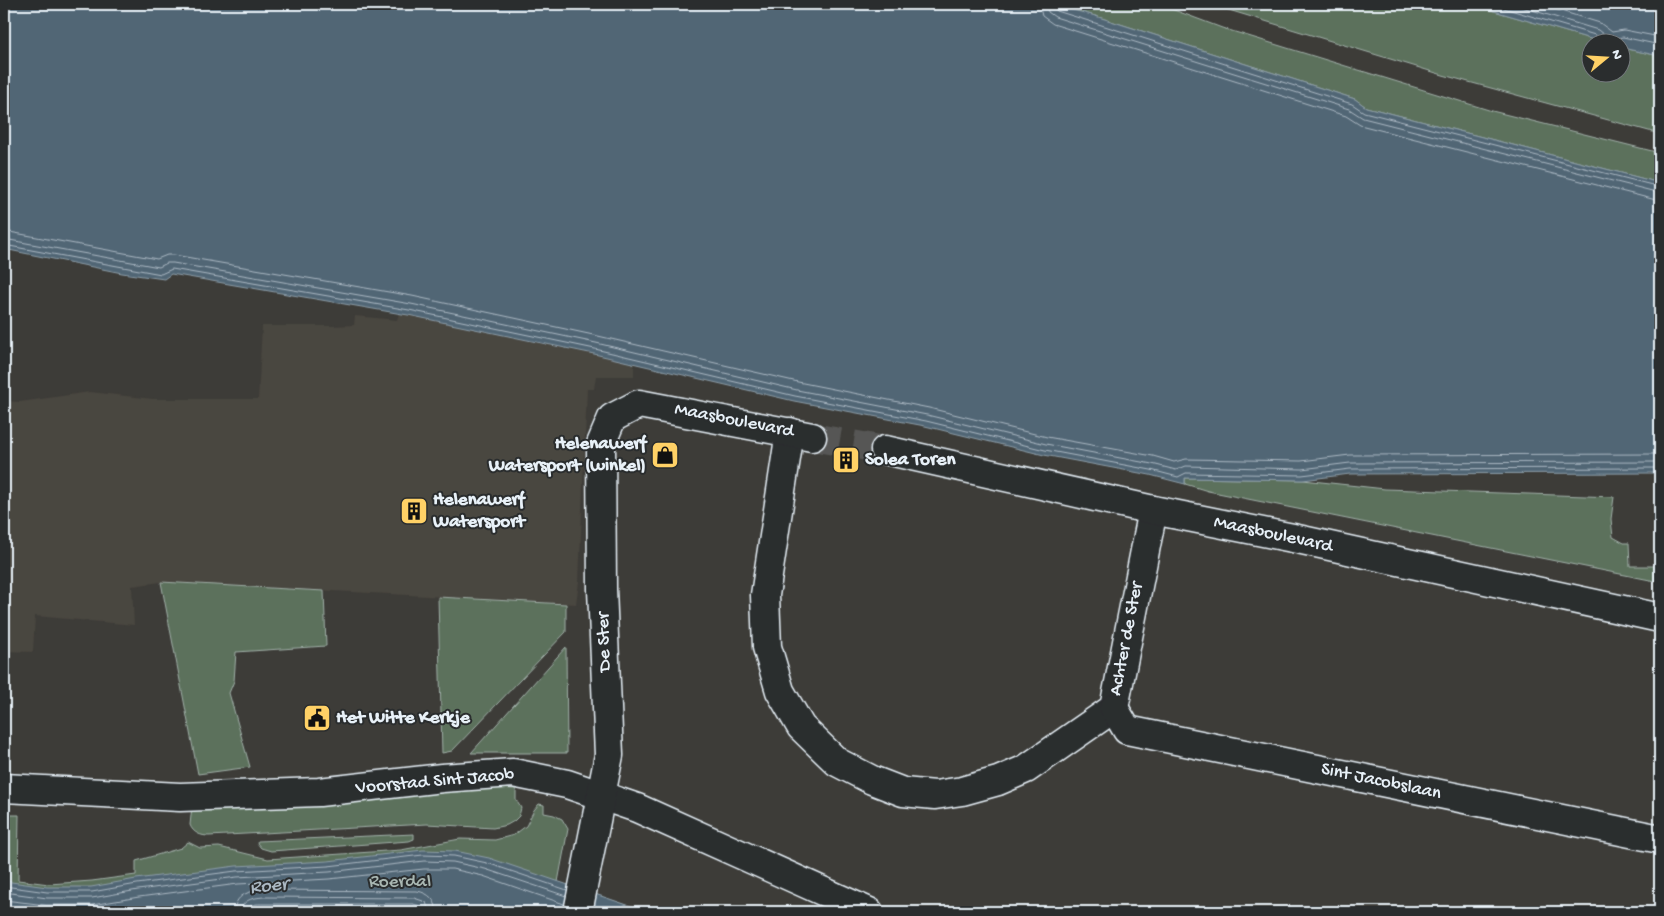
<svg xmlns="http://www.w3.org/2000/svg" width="1664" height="916" font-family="'Gochi Hand',sans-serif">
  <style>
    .built { fill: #4a463f }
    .green { fill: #5c715c; stroke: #a2b1aa }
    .water { fill: #516675; stroke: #8d9ea9 }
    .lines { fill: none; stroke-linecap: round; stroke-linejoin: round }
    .shore { stroke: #acb9c4; stroke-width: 1 }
    .minor-tunnel { stroke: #575755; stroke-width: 28; stroke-dasharray: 28 14; stroke-linecap: butt }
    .minor-casing { stroke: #e8f1f8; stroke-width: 31 }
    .minor { stroke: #2a2d2e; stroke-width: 28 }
    .labels { text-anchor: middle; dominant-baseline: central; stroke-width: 4; stroke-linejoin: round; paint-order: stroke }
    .street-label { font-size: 19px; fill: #e8f1f8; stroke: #2a2d2e }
    .poi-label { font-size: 19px; font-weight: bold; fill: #e8f1f8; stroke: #2a2d2e; text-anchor: start }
    .park-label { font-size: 19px; fill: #a9b7b2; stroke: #2a2d2e }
    .water-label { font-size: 20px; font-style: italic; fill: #acb9c4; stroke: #2a2d2e }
  </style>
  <rect width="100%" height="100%" fill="#3d3c38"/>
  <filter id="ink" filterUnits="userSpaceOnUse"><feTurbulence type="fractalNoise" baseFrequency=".02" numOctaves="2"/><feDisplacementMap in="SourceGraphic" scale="10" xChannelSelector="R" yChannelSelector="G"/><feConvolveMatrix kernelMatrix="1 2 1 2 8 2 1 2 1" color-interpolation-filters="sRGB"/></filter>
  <g filter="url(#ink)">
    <path class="built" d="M 399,313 L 634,363 L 634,376 L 596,376 L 594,389 L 587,389 L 579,582 L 576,604 L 161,582 L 132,586 L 134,625 L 35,616 L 33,652 L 4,651 L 4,401 L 20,402 L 90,392 L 153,399 L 258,399 L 262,326 L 332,326 L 354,325 L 355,316 L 397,320 Z"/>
    <g class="green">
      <path d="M 1050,4 L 1158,4 L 1222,28 L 1492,111 L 1660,153 L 1660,183 L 1366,107 L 1355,99 L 1092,15 Z"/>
      <path d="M 1209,4 L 1470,4 L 1601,42 L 1592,42 L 1592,72 L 1622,72 L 1622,48 L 1660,56 L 1660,134 L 1443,75 Z"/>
      <path d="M 1185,478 L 1303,480 L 1385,489 L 1614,497 L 1611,519 L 1613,537 L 1624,543 L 1629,543 L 1630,566 L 1655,566 L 1655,581 L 1208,491 L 1185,484 Z"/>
      <path d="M 161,582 L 324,591 L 326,646 L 236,652 L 234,681 L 229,693 L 250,767 L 198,774 Z"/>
      <path d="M 438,597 L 566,604 L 566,632 L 452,751 L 442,753 Z"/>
      <path d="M 566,647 L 567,753 L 471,753 Z"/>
      <path d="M 493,788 L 516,789 L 516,800 L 521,808 L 519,816 L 514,821 L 507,825 L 493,828 L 427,824 L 209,836 C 201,836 193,833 190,825 L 192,806 Z"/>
      <path d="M 539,804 L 544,805 L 544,813 L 554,815 L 562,819 L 568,829 L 558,882 L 647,912 L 4,912 L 4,815 L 19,815 L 18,880 L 49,884 L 92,881 L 136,875 L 136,861 L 181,848 L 188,842 L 200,848 L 219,847 L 268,859 L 401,850 L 460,839 L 495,840 L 514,835 L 526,826 L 534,810 Z"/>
      <path d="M 414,834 L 414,839 L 409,841 L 271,851 L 261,848 L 257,843 L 258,841 Z"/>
    </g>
    <g class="water">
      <path d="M 4,4 L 1050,4 L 1092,15 L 1355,99 L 1366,107 L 1660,183 L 1660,473 L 1350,474 L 1303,480 L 1185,478 L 1185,484 L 1150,475 L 1044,455 L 925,426 L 794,401 L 594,354 L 408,315 L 171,274 L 164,279 L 122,273 L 4,249 Z"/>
      <path d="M 1470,4 L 1660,4 L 1660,56 L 1622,48 L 1622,42 L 1601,42 Z"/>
      <path d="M 423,850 L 455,851 L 489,858 L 648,912 L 434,912 L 413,909 L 264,909 L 230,912 L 4,912 L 4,881 L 47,887 L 91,887 L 136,879 L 236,866 L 328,861 Z"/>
    </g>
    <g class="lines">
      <g class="shore">
        <path d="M 1039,4 L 1042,16 L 1053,24 L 1346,116 L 1360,125 L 1660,201"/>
        <path d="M 1047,4 L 1048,12 L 1055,17 L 1349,109 L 1363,118 L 1660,193"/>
        <path d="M 1053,4 L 1054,8 L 1057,11 L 1352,104 L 1364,112 L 1660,187"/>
        <path d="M 1490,4 L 1595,35 L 1599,38 L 1599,42"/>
        <path d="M 1512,4 L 1598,30 L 1604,35 L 1606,42"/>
        <path d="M 1538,4 L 1600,23 L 1612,32 L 1624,30 L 1660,37"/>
        <path d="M 1613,42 L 1617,38 L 1623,37 L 1660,45"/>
        <path d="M 4,231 L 157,259 L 167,255 L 174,255 L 412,296 L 598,336 L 798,382 L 929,408 L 1047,437 L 1153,456 L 1174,462 L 1186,459 L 1301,461 L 1350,455 L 1660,454"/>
        <path d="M 4,239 L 159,267 L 167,263 L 173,263 L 411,304 L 596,343 L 797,390 L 927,415 L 1046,444 L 1152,464 L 1176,470 L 1186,466 L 1302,469 L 1350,463 L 1660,462"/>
        <path d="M 4,245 L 161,274 L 172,269 L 409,310 L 595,349 L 795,396 L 926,421 L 1045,450 L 1151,470 L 1178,477 L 1186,473 L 1302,475 L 1350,469 L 1660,468"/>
        <path d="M 4,886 L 47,892 L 92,892 L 137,884 L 236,871 L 328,866 L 423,855 L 454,856 L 487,863 L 567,890"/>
        <path d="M 4,892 L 47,898 L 92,898 L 138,890 L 237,877 L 329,872 L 424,861 L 453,862 L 485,869 L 566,896"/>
        <path d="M 4,900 L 46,905 L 92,905 L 139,897 L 238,884 L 329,879 L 424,869 L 452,869 L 483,876 L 564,904"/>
        <path d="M 234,912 C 235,894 249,891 264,890 L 417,891 C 429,893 436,900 437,912"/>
        <path d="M 241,912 C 242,899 253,898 264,897 L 414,898 L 426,902 L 429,912"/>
        <path d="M 248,912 C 248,903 257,904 264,904 L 413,904 L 421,906 L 423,912"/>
      </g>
      <path class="minor-tunnel" d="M 812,437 L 885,450"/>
      <g class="minor-casing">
        <g id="minor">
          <path d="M 790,432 L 765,595 L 767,647 L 780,691 L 801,727 L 837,762 L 872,780 L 903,792 L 935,795 L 962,791 L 998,781 L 1026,769 L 1114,708 L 1153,510"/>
          <path d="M 885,450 L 1153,510 L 1293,538 L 1660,618"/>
          <path d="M 1114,708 L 1127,730 L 1660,839"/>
          <path d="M 4,788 L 180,797 L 319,792 L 442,778 L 513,773 L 567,784 L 637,808 L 869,912"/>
          <path d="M 578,912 L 609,755 L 602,589 L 601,444 L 612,418 L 639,404 L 812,437"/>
        </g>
      </g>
      <use href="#minor" class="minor"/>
    </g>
  </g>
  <defs>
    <g id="shop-square" transform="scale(1.4375)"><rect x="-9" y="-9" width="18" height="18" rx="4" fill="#ffd166" stroke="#2a2d2e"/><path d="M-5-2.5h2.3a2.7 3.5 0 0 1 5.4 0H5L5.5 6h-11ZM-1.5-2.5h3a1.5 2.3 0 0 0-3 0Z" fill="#111"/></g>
    <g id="building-square" transform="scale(1.4375)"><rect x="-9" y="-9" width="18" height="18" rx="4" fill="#ffd166" stroke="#2a2d2e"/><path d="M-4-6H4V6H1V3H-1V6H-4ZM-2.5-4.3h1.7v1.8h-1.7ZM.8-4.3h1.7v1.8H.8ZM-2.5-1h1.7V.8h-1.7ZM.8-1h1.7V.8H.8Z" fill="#111"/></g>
    <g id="civic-square" transform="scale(1.4375)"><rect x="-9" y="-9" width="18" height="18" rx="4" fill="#ffd166" stroke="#2a2d2e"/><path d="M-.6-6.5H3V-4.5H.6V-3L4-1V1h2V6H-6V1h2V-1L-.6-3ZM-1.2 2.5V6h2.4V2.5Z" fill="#111"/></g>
  </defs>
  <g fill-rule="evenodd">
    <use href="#shop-square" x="665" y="455"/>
    <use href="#building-square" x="846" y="460"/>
    <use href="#building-square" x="414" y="511"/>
    <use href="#civic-square" x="317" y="718"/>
  </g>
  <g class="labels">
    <g class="street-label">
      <text transform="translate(734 421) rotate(11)">Maasboulevard</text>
      <text transform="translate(1273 535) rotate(12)">Maasboulevard</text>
      <text transform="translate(1127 639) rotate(-79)">Achter de Ster</text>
      <text transform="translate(605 642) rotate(-92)">De Ster</text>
      <text transform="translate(435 782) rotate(-5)">Voorstad Sint Jacob</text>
      <text transform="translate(1381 782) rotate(12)">Sint Jacobslaan</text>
    </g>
    <g class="poi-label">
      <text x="646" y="444" text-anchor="end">Helenawerf<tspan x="646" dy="22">Watersport (winkel)</tspan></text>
      <text x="865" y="460">Solea Toren</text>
      <text x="433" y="500">Helenawerf<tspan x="433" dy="22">Watersport</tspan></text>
      <text x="336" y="718">Het Witte Kerkje</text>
    </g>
    <g class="park-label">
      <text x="400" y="882">Roerdal</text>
    </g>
    <g class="water-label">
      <text transform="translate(269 887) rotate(-6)">Roer</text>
    </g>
  </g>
  <rect width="1664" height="916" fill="none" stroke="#2a2d2e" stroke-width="20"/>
  <rect x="10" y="10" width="1644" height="896" fill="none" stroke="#e8f1f8" stroke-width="2" filter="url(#ink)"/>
  <g transform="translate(1606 58) rotate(72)"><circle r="24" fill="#2a2d2e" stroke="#767b7f"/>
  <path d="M0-4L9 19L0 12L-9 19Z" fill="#ffd166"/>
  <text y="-8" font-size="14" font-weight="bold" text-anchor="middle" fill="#e8f1f8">N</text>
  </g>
</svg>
